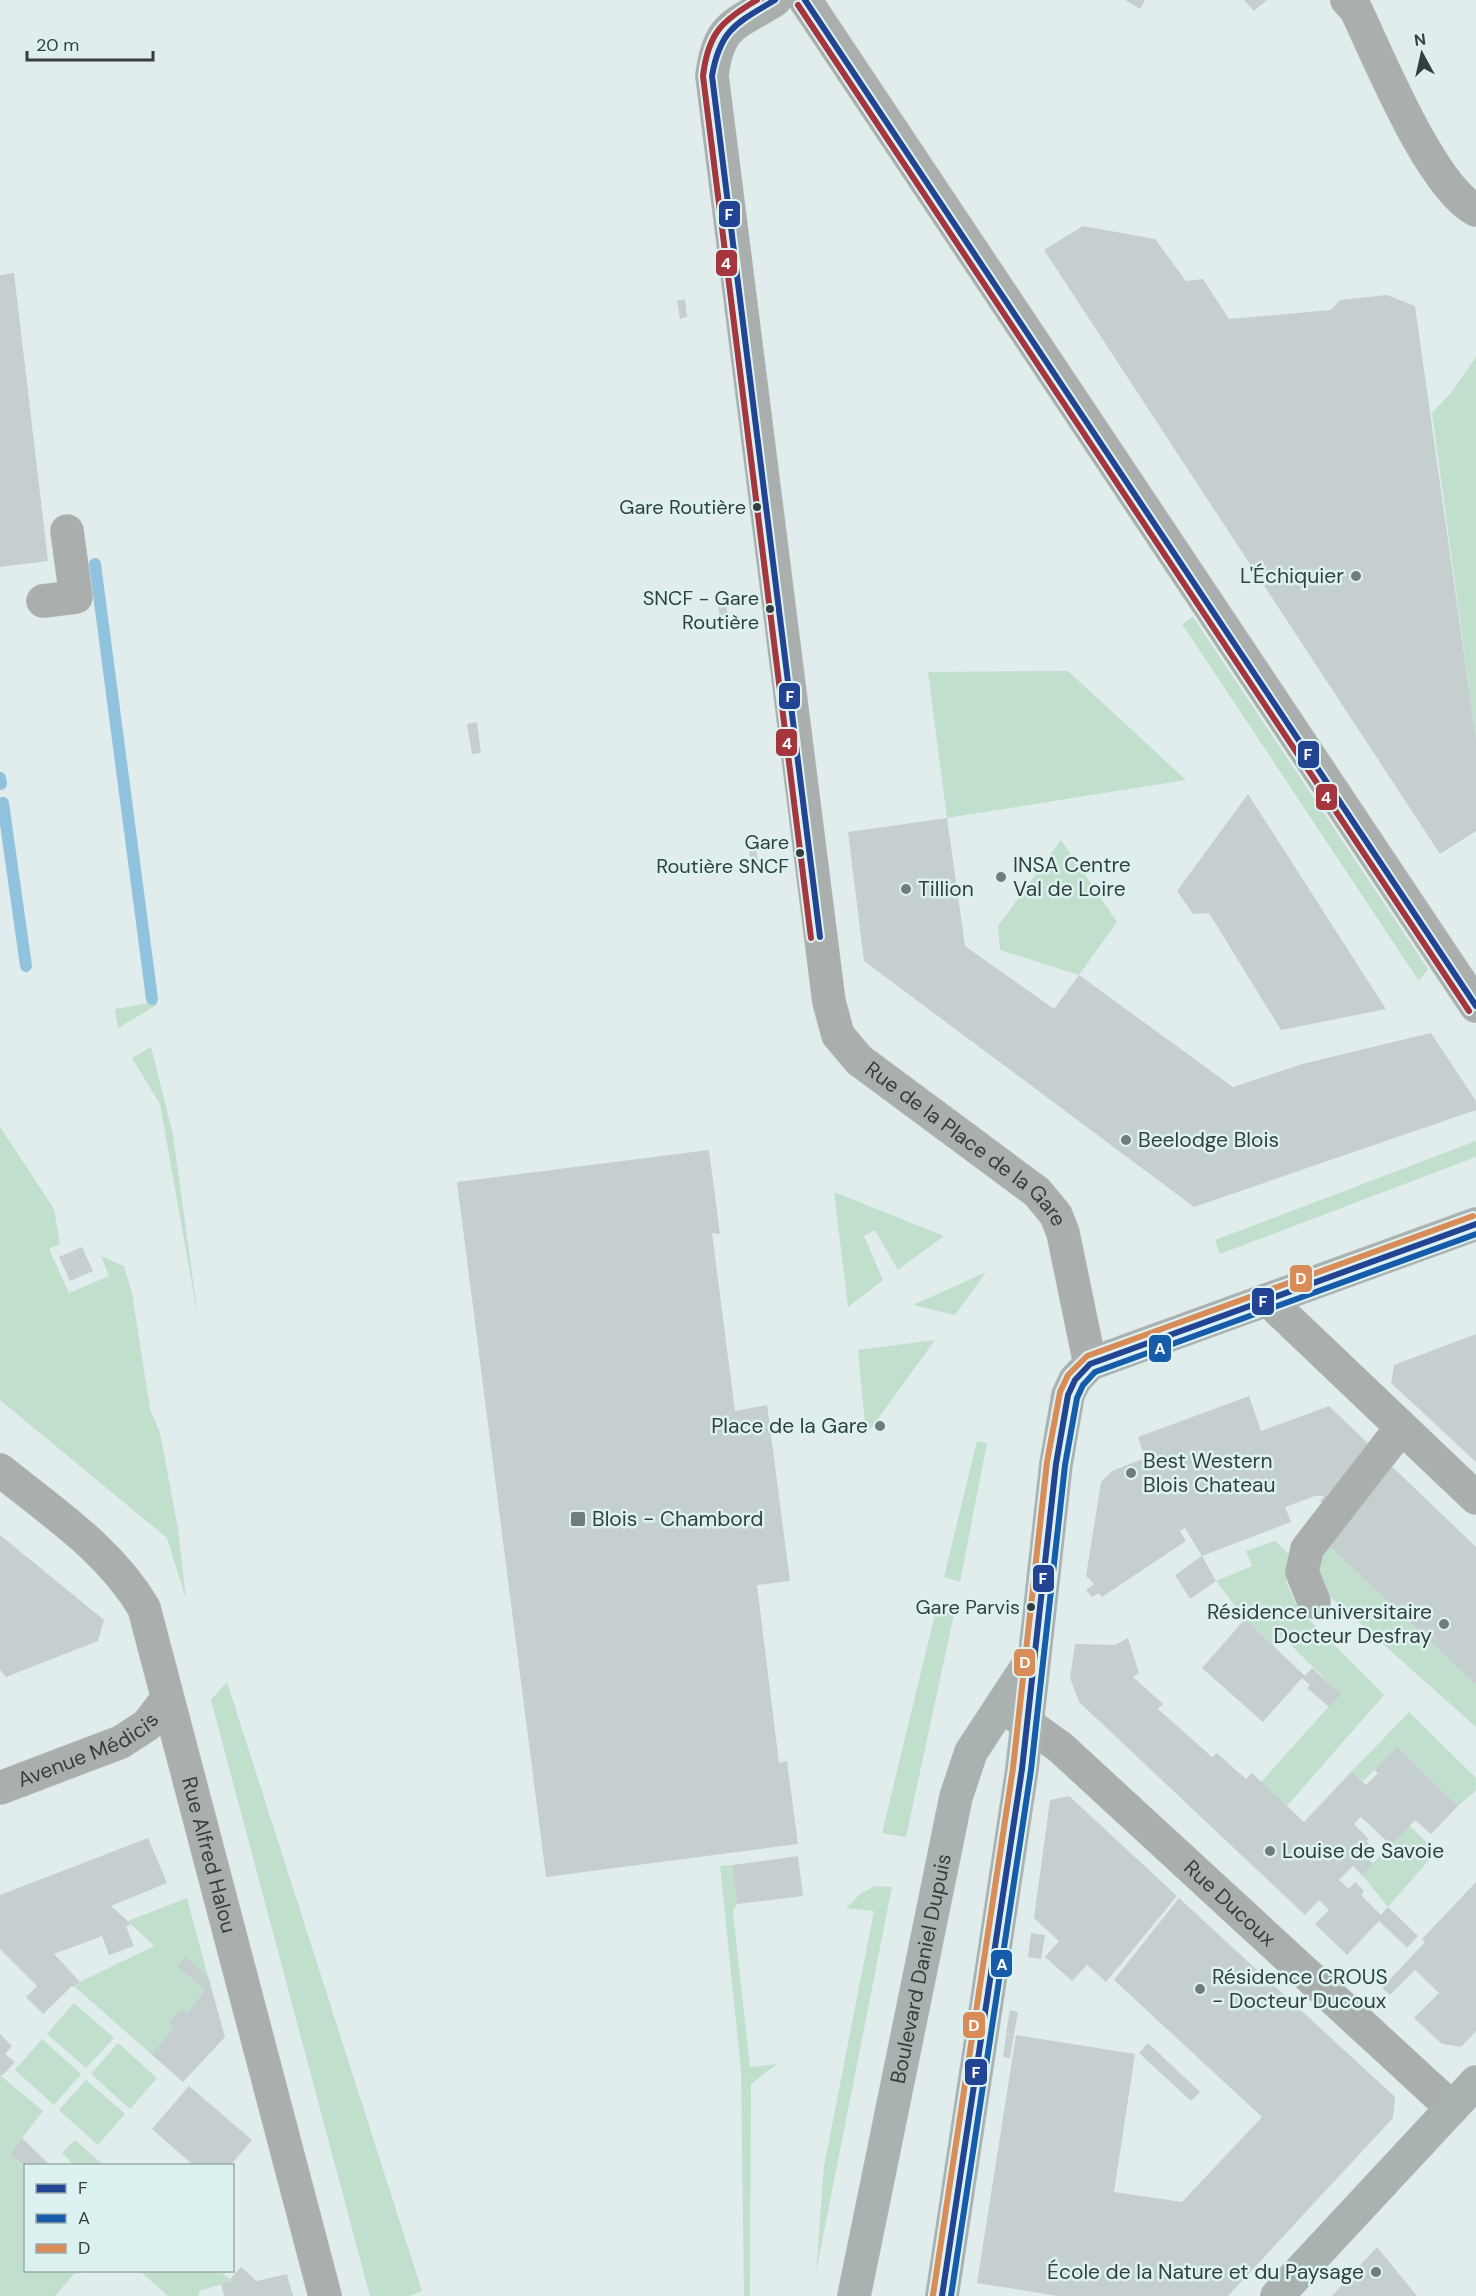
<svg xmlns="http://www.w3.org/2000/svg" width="1476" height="2296" font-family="'DM Sans',sans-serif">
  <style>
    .green { fill: #c0dfcd }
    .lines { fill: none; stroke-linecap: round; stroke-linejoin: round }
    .stream { stroke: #92c3de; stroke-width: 12 }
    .building { fill: #c6cfd0 }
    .minor-casing { stroke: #c0c9c9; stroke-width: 34 }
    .major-casing { stroke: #c0c9c9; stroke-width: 34 }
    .minor { stroke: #aaafae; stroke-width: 33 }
    .major { stroke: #aab2b1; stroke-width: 33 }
    .bus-1-casing { stroke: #dcf2f1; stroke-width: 10 }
    .bus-2-casing { stroke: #dcf2f1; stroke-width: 10 }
    .bus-3-casing { stroke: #dcf2f1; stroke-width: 10 }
    .bus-4-casing { stroke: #dcf2f1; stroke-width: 10 }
    .bus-1 { stroke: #234393; stroke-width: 6 }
    .bus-2 { stroke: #175bab; stroke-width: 6 }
    .bus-3 { stroke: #da8c58; stroke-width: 6 }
    .bus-4 { stroke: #a5363d; stroke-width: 6 }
    .bus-dot { fill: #363f3f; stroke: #dcf2f1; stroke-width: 2 }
    .poi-dot { fill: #727c7c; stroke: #dcf2f1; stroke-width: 2 }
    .labels { text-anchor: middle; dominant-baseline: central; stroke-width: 5; stroke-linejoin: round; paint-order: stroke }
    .bus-label { font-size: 20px; fill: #363f3f; stroke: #dcf2f1; text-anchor: end }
    .poi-label { font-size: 21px; fill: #363f3f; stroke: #dcf2f1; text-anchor: start }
    .street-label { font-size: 21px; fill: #363f3f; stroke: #dcf2f1 }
    .line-badge { stroke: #dcf2f1; stroke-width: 2 }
    .badge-label { font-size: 16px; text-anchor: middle; font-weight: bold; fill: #fff }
  </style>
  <rect width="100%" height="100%" fill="#e1eded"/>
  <g class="green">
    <path d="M 1476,357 L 1476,739 L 1432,413 L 1451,393 Z"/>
    <path d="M 100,564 L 157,1005 L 118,1028 L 115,1009 L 149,1003 L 90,565 Z"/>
    <path d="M 1193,617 L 1428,969 L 1419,981 L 1182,624 Z"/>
    <path d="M 1068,671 L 1186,780 L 947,818 L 928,672 Z"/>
    <path d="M 1061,840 L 1117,922 L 1079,975 L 1000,950 L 998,926 Z"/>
    <path d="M 151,1047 L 173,1135 L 199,1324 L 160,1104 L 132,1058 Z"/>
    <path d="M 0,1127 L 54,1209 L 60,1244 L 49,1249 L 69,1293 L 109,1276 L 101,1256 L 124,1266 L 132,1293 L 150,1409 L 160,1433 L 178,1529 L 186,1599 L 167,1538 L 0,1400 Z"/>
    <path d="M 1476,1141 L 1476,1157 L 1220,1254 L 1215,1240 Z"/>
    <path d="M 834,1192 L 944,1236 L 898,1270 L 875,1230 L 864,1236 L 883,1280 L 848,1307 Z"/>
    <path d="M 986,1272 L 955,1315 L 913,1305 Z"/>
    <path d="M 935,1340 L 866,1435 L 858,1350 Z"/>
    <path d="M 977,1441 L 987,1443 L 960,1582 L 944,1577 Z"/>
    <path d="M 1275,1541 L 1289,1554 L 1286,1582 L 1298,1609 L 1384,1695 L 1287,1806 L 1261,1782 L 1340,1694 L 1282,1636 L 1274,1646 L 1245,1619 L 1216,1581 L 1252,1566 L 1246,1551 Z"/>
    <path d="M 1328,1545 L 1476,1685 L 1476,1727 L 1327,1594 C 1315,1572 1317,1566 1328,1545 Z"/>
    <path d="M 936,1610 L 954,1614 L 906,1837 L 882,1833 Z"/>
    <path d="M 227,1682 L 422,2291 L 409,2296 L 370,2296 L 211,1700 Z"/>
    <path d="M 1409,1712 L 1476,1778 L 1476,1790 L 1458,1806 L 1397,1747 L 1363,1781 L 1352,1771 Z"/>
    <path d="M 1409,1825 L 1436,1852 L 1388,1907 L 1362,1875 Z"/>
    <path d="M 732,1865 L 737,1904 L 733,1912 L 750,2067 L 777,2064 L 751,2084 L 750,2296 L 744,2296 L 741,2070 L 720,1866 Z"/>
    <path d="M 875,1886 L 892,1887 L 816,2272 L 824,2166 L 874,1911 L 846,1908 L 860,1894 Z"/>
    <path d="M 187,1898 L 208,1976 L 186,1956 L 177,1966 L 205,1990 L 187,2013 L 182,2009 L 174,2028 L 151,2054 L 75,1987 L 80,1982 L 154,1946 L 128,1921 Z"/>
    <path d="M 74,2003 L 114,2038 L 86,2068 L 47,2034 Z"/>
    <path d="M 42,2039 L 81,2074 L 54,2105 L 15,2070 Z"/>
    <path d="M 118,2043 L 157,2078 L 130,2109 L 91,2074 Z"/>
    <path d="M 0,2075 L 43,2111 L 10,2154 L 25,2168 L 26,2270 L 90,2271 L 74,2274 L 55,2296 L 0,2296 Z"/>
    <path d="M 86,2080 L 125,2114 L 98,2145 L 59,2110 Z"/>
    <path d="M 75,2140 L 103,2165 L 74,2165 L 62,2153 Z"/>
    <path d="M 140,2271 L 220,2271 L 232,2281 L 199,2291 L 199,2296 L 168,2296 Z"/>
  </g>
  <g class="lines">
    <g class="stream">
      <path d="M 95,564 L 152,999"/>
      <path d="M 0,778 L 1,784"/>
      <path d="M 3,803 L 26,966"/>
    </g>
  </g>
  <g class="building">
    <path d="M 1125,0 L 1145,0 L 1140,9 Z"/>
    <path d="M 1244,0 L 1267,0 L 1254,11 Z"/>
    <path d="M 1083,226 L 1155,239 L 1186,281 L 1203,279 L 1229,319 L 1331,310 L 1340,300 L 1387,295 L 1415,306 L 1476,739 L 1476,831 L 1440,854 L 1044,250 Z"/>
    <path d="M 14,273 L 48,561 L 0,567 L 0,275 Z"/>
    <path d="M 685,299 L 687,317 L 680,319 L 677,301 Z"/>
    <path d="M 726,605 L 729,623 L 721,624 L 718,606 Z"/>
    <path d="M 477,722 L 481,753 L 472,754 L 467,724 Z"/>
    <path d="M 1248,794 L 1386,1009 L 1281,1030 L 1209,913 L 1193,914 L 1177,891 Z"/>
    <path d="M 947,818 L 965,946 L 1054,1009 L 1079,975 L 1233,1087 L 1302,1064 L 1431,1033 L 1476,1101 L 1476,1110 L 1194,1207 L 864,961 L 848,832 Z"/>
    <path d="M 756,849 L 759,867 L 751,868 L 749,850 Z"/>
    <path d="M 709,1150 L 720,1234 L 712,1233 L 735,1411 L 767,1405 L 768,1412 L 790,1581 L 757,1585 L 779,1763 L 787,1761 L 798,1844 L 546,1877 L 457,1182 Z"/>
    <path d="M 82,1247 L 93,1271 L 70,1281 L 59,1257 Z"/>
    <path d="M 1476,1334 L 1476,1462 L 1391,1383 L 1394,1365 Z"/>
    <path d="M 1249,1396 L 1261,1431 L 1329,1406 L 1476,1547 L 1476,1685 L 1328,1545 L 1346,1526 L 1320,1501 L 1324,1496 L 1315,1496 L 1285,1507 L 1291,1522 L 1202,1556 L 1216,1581 L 1190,1599 L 1175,1575 L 1202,1556 L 1185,1528 L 1180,1531 L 1186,1541 L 1102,1597 L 1099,1593 L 1092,1597 L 1086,1590 L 1094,1584 L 1086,1576 L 1101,1482 L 1112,1471 L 1145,1458 L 1138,1437 Z"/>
    <path d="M 0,1535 L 104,1620 L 98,1641 L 6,1677 L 0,1670 Z"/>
    <path d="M 1245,1619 L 1305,1676 L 1312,1668 L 1341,1694 L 1329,1707 L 1307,1688 L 1310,1685 L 1302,1678 L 1263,1722 L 1202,1668 Z"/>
    <path d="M 1128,1638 L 1139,1673 L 1133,1677 L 1163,1704 L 1158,1709 L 1212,1757 L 1217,1753 L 1246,1779 L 1252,1773 L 1304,1822 L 1352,1771 L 1366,1785 L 1378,1773 L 1374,1770 L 1397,1747 L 1458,1806 L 1431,1834 L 1415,1820 L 1391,1845 L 1361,1817 L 1354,1824 L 1369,1839 L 1366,1841 L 1376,1850 L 1368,1859 L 1373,1864 L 1362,1875 L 1353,1866 L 1339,1880 L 1349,1889 L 1355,1882 L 1364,1891 L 1361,1895 L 1381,1915 L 1388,1907 L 1418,1936 L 1407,1948 L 1379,1921 L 1347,1955 L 1315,1924 L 1329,1910 L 1319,1900 L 1305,1915 L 1079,1702 L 1070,1678 L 1075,1644 L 1115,1645 Z"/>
    <path d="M 1069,1796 L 1177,1896 L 1106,1982 L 1087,1965 L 1072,1981 L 1045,1957 L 1059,1941 L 1034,1918 L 1050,1800 Z"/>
    <path d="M 148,1838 L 167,1883 L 111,1906 L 131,1924 L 126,1927 L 134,1946 L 109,1955 L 102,1936 L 54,1954 L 80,1982 L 74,1987 L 72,1986 L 43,2014 L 26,1997 L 37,1986 L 0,1949 L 0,1895 Z"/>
    <path d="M 798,1856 L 803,1896 L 737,1904 L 732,1865 Z"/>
    <path d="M 1476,1882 L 1476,2031 L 1461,2047 L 1442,2044 L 1414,2018 L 1439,1993 L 1415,1970 L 1390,1995 L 1382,1988 L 1425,1942 L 1422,1939 Z"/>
    <path d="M 1179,1898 L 1395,2097 L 1393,2118 L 1228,2296 L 1058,2296 L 977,2283 L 1016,2035 L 1135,2054 L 1114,2192 L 1182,2202 L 1262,2117 L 1114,1980 Z"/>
    <path d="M 1031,1933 L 1045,1935 L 1041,1959 L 1028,1957 Z"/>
    <path d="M 186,1956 L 208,1976 L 225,2037 L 183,2082 L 151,2054 L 174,2028 L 169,2023 L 182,2008 L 187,2013 L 205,1990 L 177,1966 Z"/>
    <path d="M 1010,2010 L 1018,2012 L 1014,2035 L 1006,2033 Z"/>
    <path d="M 0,2034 L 12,2046 L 5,2054 L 15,2062 L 3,2075 L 0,2075 Z"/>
    <path d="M 1006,2034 L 1014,2035 L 1010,2058 L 1003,2057 Z"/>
    <path d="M 1148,2043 L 1200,2092 L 1191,2101 L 1139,2053 Z"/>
    <path d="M 189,2086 L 252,2140 L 230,2166 L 194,2166 L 152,2129 Z"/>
    <path d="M 22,2138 L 51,2166 L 26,2166 L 26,2168 L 10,2154 Z"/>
    <path d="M 1377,2247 L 1417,2296 L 1332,2296 Z"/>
    <path d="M 241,2267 L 257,2281 L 287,2274 L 293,2296 L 224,2296 L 221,2284 L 232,2281 L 230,2279 Z"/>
  </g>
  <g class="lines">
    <g class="minor-casing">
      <g id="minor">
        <path id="s1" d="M 775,0 C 735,25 718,24 712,76 L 829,1002 L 838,1035 L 859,1060 L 1037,1192 L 1056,1215 L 1063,1233 L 1090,1364"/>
        <path d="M 805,0 L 1476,1006"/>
        <path d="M 1347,0 L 1356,10 C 1379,58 1431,187 1476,210"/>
        <path d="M 43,601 L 76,597 L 67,531"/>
        <path d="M 1268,1300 L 1476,1498"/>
        <path id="s2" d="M 0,1470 C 52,1512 110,1550 144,1608 L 325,2296"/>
        <path d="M 1314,1602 L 1302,1572 L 1307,1549 L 1401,1428"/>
        <path id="s3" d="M 1005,1708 L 1060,1747 L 1452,2108"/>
        <path id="s4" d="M 0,1788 L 121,1742 L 147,1725 L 167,1699"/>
      </g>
    </g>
    <g class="major-casing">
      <g id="major">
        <path id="s5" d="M 854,2296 L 956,1797 L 971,1752 L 1030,1662"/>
        <path d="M 942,2296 L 1022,1769 L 1056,1464 L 1068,1395 L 1075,1380 L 1090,1364 L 1476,1224"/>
        <path d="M 1277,2296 L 1476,2082"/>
      </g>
    </g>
    <use href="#minor" class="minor"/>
    <use href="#major" class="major"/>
    <g class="bus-1-casing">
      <g id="bus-1">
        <path d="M 775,0 C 737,23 720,29 712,76 L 820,937"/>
        <path d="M 805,0 L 1476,1006"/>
        <path d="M 942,2296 L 1022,1769 L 1056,1464 L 1068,1395 L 1075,1380 L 1090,1364 L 1476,1224"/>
      </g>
    </g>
    <g class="bus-2-casing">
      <path id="bus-2" d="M 951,2296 L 1031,1770 L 1065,1465 L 1077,1398 L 1083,1385 L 1095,1372 L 1476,1234"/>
    </g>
    <g class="bus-3-casing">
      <path id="bus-3" d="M 933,2295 L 1013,1768 L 1047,1462 L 1060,1392 L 1068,1375 L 1087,1356 L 1473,1216"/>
    </g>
    <g class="bus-4-casing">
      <g id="bus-4">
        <path d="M 757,0 C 721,21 708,34 703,76 L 811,938"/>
        <path d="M 798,5 L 1469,1011"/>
      </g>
    </g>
    <use href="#bus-1" class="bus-1"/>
    <use href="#bus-2" class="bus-2"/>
    <use href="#bus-3" class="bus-3"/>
    <use href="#bus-4" class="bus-4"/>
  </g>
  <g class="bus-dot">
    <circle cx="757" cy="507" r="5"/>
    <circle cx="770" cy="609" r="5"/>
    <circle cx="800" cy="853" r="5"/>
    <circle cx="1031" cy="1607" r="5"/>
  </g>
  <g class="poi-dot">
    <circle cx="1356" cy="576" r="6"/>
    <circle cx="1001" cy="877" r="6"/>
    <circle cx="906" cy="889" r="6"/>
    <circle cx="1126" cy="1140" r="6"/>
    <circle cx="880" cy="1426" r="6"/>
    <circle cx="1131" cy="1473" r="6"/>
    <rect x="570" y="1511" width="16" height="16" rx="3"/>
    <circle cx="1444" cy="1624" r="6"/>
    <circle cx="1270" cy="1851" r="6"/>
    <circle cx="1200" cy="1989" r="6"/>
    <circle cx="1376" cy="2272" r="6"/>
  </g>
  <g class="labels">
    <g class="bus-label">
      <text x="746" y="507">Gare Routière</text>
      <text x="759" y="598">SNCF - Gare<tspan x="759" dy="24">Routière</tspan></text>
      <text x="789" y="842">Gare<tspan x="789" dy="24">Routière SNCF</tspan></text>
      <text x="1020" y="1607">Gare Parvis</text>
    </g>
    <g class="poi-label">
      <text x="1344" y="576" text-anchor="end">L'Échiquier</text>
      <text x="1013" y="865">INSA Centre<tspan x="1013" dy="24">Val de Loire</tspan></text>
      <text x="918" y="889">Tillion</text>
      <text x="1138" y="1140">Beelodge Blois</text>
      <text x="868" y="1426" text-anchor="end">Place de la Gare</text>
      <text x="1143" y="1461">Best Western<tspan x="1143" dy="24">Blois Chateau</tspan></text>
      <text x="592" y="1519">Blois - Chambord</text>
      <text x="1432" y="1612" text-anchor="end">Résidence universitaire<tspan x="1432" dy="24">Docteur Desfray</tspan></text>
      <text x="1282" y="1851">Louise de Savoie</text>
      <text x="1212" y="1977">Résidence CROUS<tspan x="1212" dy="24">- Docteur Ducoux</tspan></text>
      <text x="1364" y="2272" text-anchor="end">École de la Nature et du Paysage</text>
    </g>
    <g class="street-label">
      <text stroke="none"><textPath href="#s1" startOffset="1242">Rue de la Place de la Gare</textPath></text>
      <text stroke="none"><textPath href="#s4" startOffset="96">Avenue Médicis</textPath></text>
      <text stroke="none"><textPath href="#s2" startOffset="456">Rue Alfred Halou</textPath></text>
      <text stroke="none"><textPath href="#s3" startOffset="298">Rue Ducoux</textPath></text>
      <text stroke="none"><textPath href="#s5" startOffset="334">Boulevard Daniel Dupuis</textPath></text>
    </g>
  </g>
  <g class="line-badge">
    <rect x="718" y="200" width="23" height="28" rx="6" fill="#234393"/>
    <rect x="715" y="249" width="23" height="28" rx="6" fill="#a5363d"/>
    <rect x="778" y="682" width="23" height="28" rx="6" fill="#234393"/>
    <rect x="775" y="728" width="23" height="29" rx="6" fill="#a5363d"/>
    <rect x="1297" y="740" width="23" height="29" rx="6" fill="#234393"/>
    <rect x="1315" y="783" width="23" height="28" rx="6" fill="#a5363d"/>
    <rect x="1289" y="1264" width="24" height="29" rx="6" fill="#da8c58"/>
    <rect x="1251" y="1287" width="24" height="29" rx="6" fill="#234393"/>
    <rect x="1148" y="1334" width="24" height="29" rx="6" fill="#175bab"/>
    <rect x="1032" y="1564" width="23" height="29" rx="6" fill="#234393"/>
    <rect x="1013" y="1648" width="23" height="29" rx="6" fill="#da8c58"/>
    <rect x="990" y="1949" width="23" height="29" rx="6" fill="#175bab"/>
    <rect x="962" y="2011" width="24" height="28" rx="6" fill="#da8c58"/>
    <rect x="964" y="2058" width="24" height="28" rx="6" fill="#234393"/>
  </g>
  <g class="badge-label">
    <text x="729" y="220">F</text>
    <text x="726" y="269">4</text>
    <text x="790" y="702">F</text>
    <text x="787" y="749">4</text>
    <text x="1308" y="760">F</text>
    <text x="1326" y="803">4</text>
    <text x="1301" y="1284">D</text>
    <text x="1263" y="1307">F</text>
    <text x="1160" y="1354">A</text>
    <text x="1043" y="1584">F</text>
    <text x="1025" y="1668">D</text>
    <text x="1002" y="1970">A</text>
    <text x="974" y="2031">D</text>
    <text x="976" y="2078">F</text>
  </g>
  <rect x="24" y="2164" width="210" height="108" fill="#dcf2f1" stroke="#9aaaaa" stroke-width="1.5"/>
  <rect x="36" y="2184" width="30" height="9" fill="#234393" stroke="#9aaaaa" stroke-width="1.5"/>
  <text x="78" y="2194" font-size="18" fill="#363f3f">F</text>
  <rect x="36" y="2214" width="30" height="9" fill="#175bab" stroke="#9aaaaa" stroke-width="1.5"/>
  <text x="78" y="2224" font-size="18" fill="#363f3f">A</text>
  <rect x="36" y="2244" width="30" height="9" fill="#da8c58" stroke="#9aaaaa" stroke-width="1.5"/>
  <text x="78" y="2254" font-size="18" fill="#363f3f">D</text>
  <g transform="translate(1422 54) rotate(352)" stroke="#dcf2f1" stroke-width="4.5" paint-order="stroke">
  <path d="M0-4.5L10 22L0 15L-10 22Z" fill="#363f3f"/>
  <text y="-9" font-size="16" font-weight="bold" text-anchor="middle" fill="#363f3f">N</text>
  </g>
  <path d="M27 51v9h126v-9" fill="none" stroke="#363f3f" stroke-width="3"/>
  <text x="36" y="51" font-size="18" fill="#363f3f" stroke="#dcf2f1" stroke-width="4.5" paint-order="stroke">20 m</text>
</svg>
